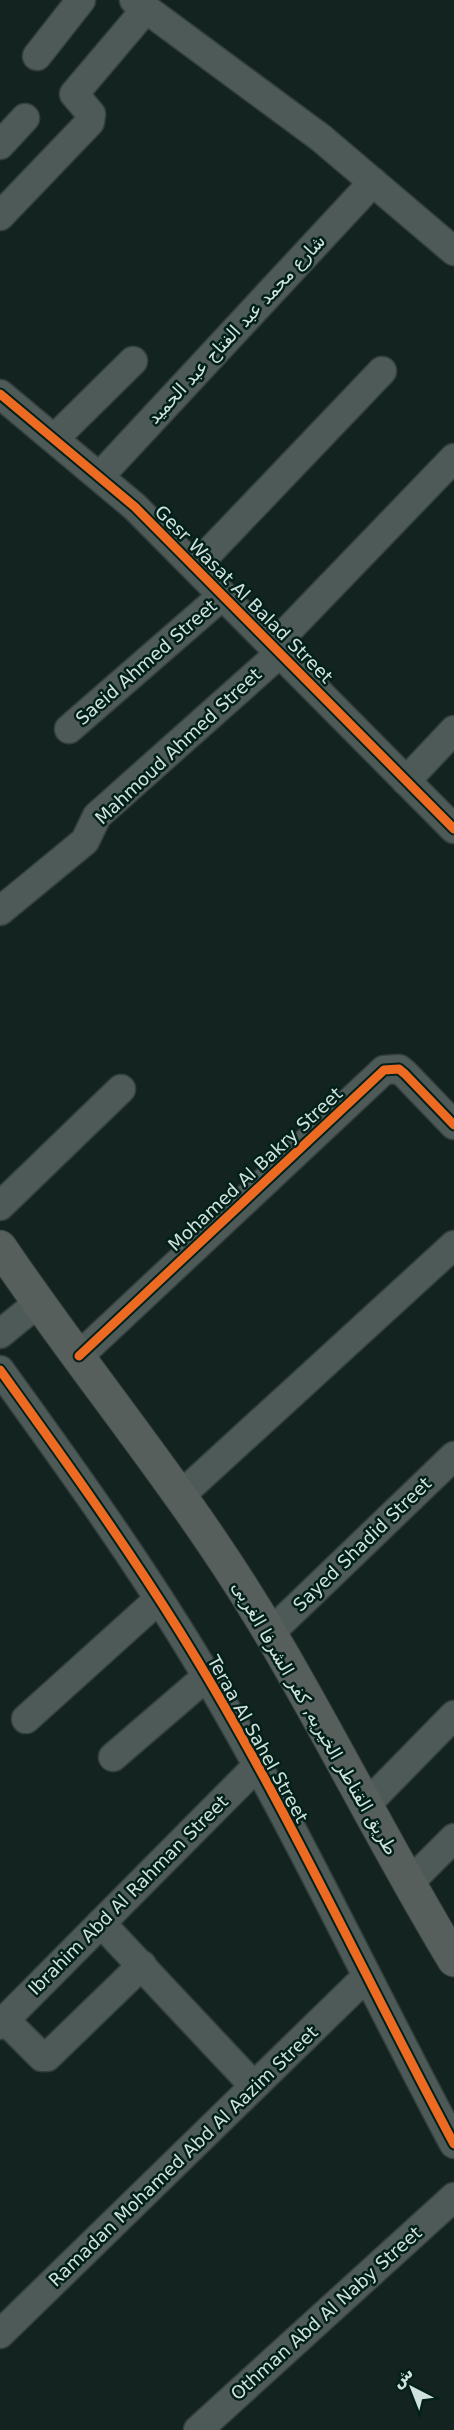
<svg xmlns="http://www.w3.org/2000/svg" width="454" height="2430" font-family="'DejaVu Sans','Noto Naskh Arabic',sans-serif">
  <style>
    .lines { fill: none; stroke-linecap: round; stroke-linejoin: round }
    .street-casing { stroke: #333f3c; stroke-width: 31 }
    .secondary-casing { stroke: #333f3c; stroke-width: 35 }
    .street { stroke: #4e5a57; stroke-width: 28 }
    .secondary { stroke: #575f5c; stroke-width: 33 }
    .cycleway-casing { stroke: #02201a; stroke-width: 13 }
    .cycleway { stroke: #ed6a23; stroke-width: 9 }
    .labels { text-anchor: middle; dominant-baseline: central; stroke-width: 5; stroke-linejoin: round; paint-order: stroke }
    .street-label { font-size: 18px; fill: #d1e2dd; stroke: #02201a }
  </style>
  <rect width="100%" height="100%" fill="#122320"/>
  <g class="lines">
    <g class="street-casing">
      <g id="street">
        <path d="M 134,0 L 321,138 L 454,251"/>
        <path d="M 37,56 L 81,0"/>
        <path d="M 0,145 L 25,118"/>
        <path d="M 0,216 L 90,122 L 91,114 L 74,94 L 146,9"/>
        <path d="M 0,394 L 135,507 L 454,829"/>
        <path d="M 55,438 L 133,361"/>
        <path d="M 100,476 L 373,182"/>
        <path d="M 195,567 L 382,371"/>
        <path d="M 273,646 L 454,458"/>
        <path d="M 69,729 L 223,595"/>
        <path d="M 406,781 L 454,730"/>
        <path d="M 0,911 L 85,841 L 97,816 L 280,653"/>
        <path d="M 0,1206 L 121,1089"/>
        <path d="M 0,1334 L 38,1303"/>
        <path d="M 79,1356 L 384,1070 L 399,1069 L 405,1074 L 454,1125"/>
        <path d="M 0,1370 C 62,1456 124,1542 180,1632 C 282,1796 363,1974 454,2144"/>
        <path d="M 181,1495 L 454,1245"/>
        <path d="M 270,1633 L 454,1456"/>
        <path d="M 26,1719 L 159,1599"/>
        <path d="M 113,1757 L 206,1677"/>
        <path d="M 365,1806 L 454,1715"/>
        <path d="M 409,1883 L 454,1838"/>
        <path d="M 101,1923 L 254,2086"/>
        <path d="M 5,2020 L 42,2057 L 47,2057 L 142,1965"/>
        <path d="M 0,2025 L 257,1766"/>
        <path d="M 0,2334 L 366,1977"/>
        <path d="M 198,2430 L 454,2197"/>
      </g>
    </g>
    <g class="secondary-casing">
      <path id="secondary" d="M 0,1247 C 88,1377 190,1497 270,1633 C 334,1741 389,1853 454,1960"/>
    </g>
    <use href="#street" class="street"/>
    <use href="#secondary" class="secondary"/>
    <g class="cycleway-casing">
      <g id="cycleway">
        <path d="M 0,394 L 135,507 L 454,829"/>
        <path d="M 79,1356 L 384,1070 L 399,1069 L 405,1074 L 454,1125"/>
        <path d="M 0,1370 C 62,1456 124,1542 180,1632 C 282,1796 363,1974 454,2144"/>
      </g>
    </g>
    <use href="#cycleway" class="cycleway"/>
  </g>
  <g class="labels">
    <g class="street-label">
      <text transform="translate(236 329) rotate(-47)">شارع محمد عبد الفتاح عبد الحميد</text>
      <text transform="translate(244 594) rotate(45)">Gesr Wasat Al Balad Street</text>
      <text transform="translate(146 662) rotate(-41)">Saeid Ahmed Street</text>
      <text transform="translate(178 746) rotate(-43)">Mahmoud Ahmed Street</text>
      <text transform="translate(255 1169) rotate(-43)">Mohamed Al Bakry Street</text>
      <text transform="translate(362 1544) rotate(-44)">Sayed Shadid Street</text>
      <text transform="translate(315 1718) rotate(60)">طريق القناطر الخيريه, كفر الشرفا الغربى</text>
      <text transform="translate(258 1739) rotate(61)">Teraa Al Sahel Street</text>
      <text transform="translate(128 1895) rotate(-45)">Ibrahim Abd Al Rahman Street</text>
      <text transform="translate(183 2156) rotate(-44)">Ramadan Mohamed Abd Al Aazim Street</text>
      <text transform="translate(326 2313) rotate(-42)">Othman Abd Al Naby Street</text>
    </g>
  </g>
  <g transform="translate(412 2388) rotate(318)" stroke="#02201a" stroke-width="4.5" paint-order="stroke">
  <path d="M0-4.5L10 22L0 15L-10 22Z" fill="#d1e2dd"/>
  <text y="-9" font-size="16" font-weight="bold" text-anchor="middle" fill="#d1e2dd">ش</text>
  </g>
</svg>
